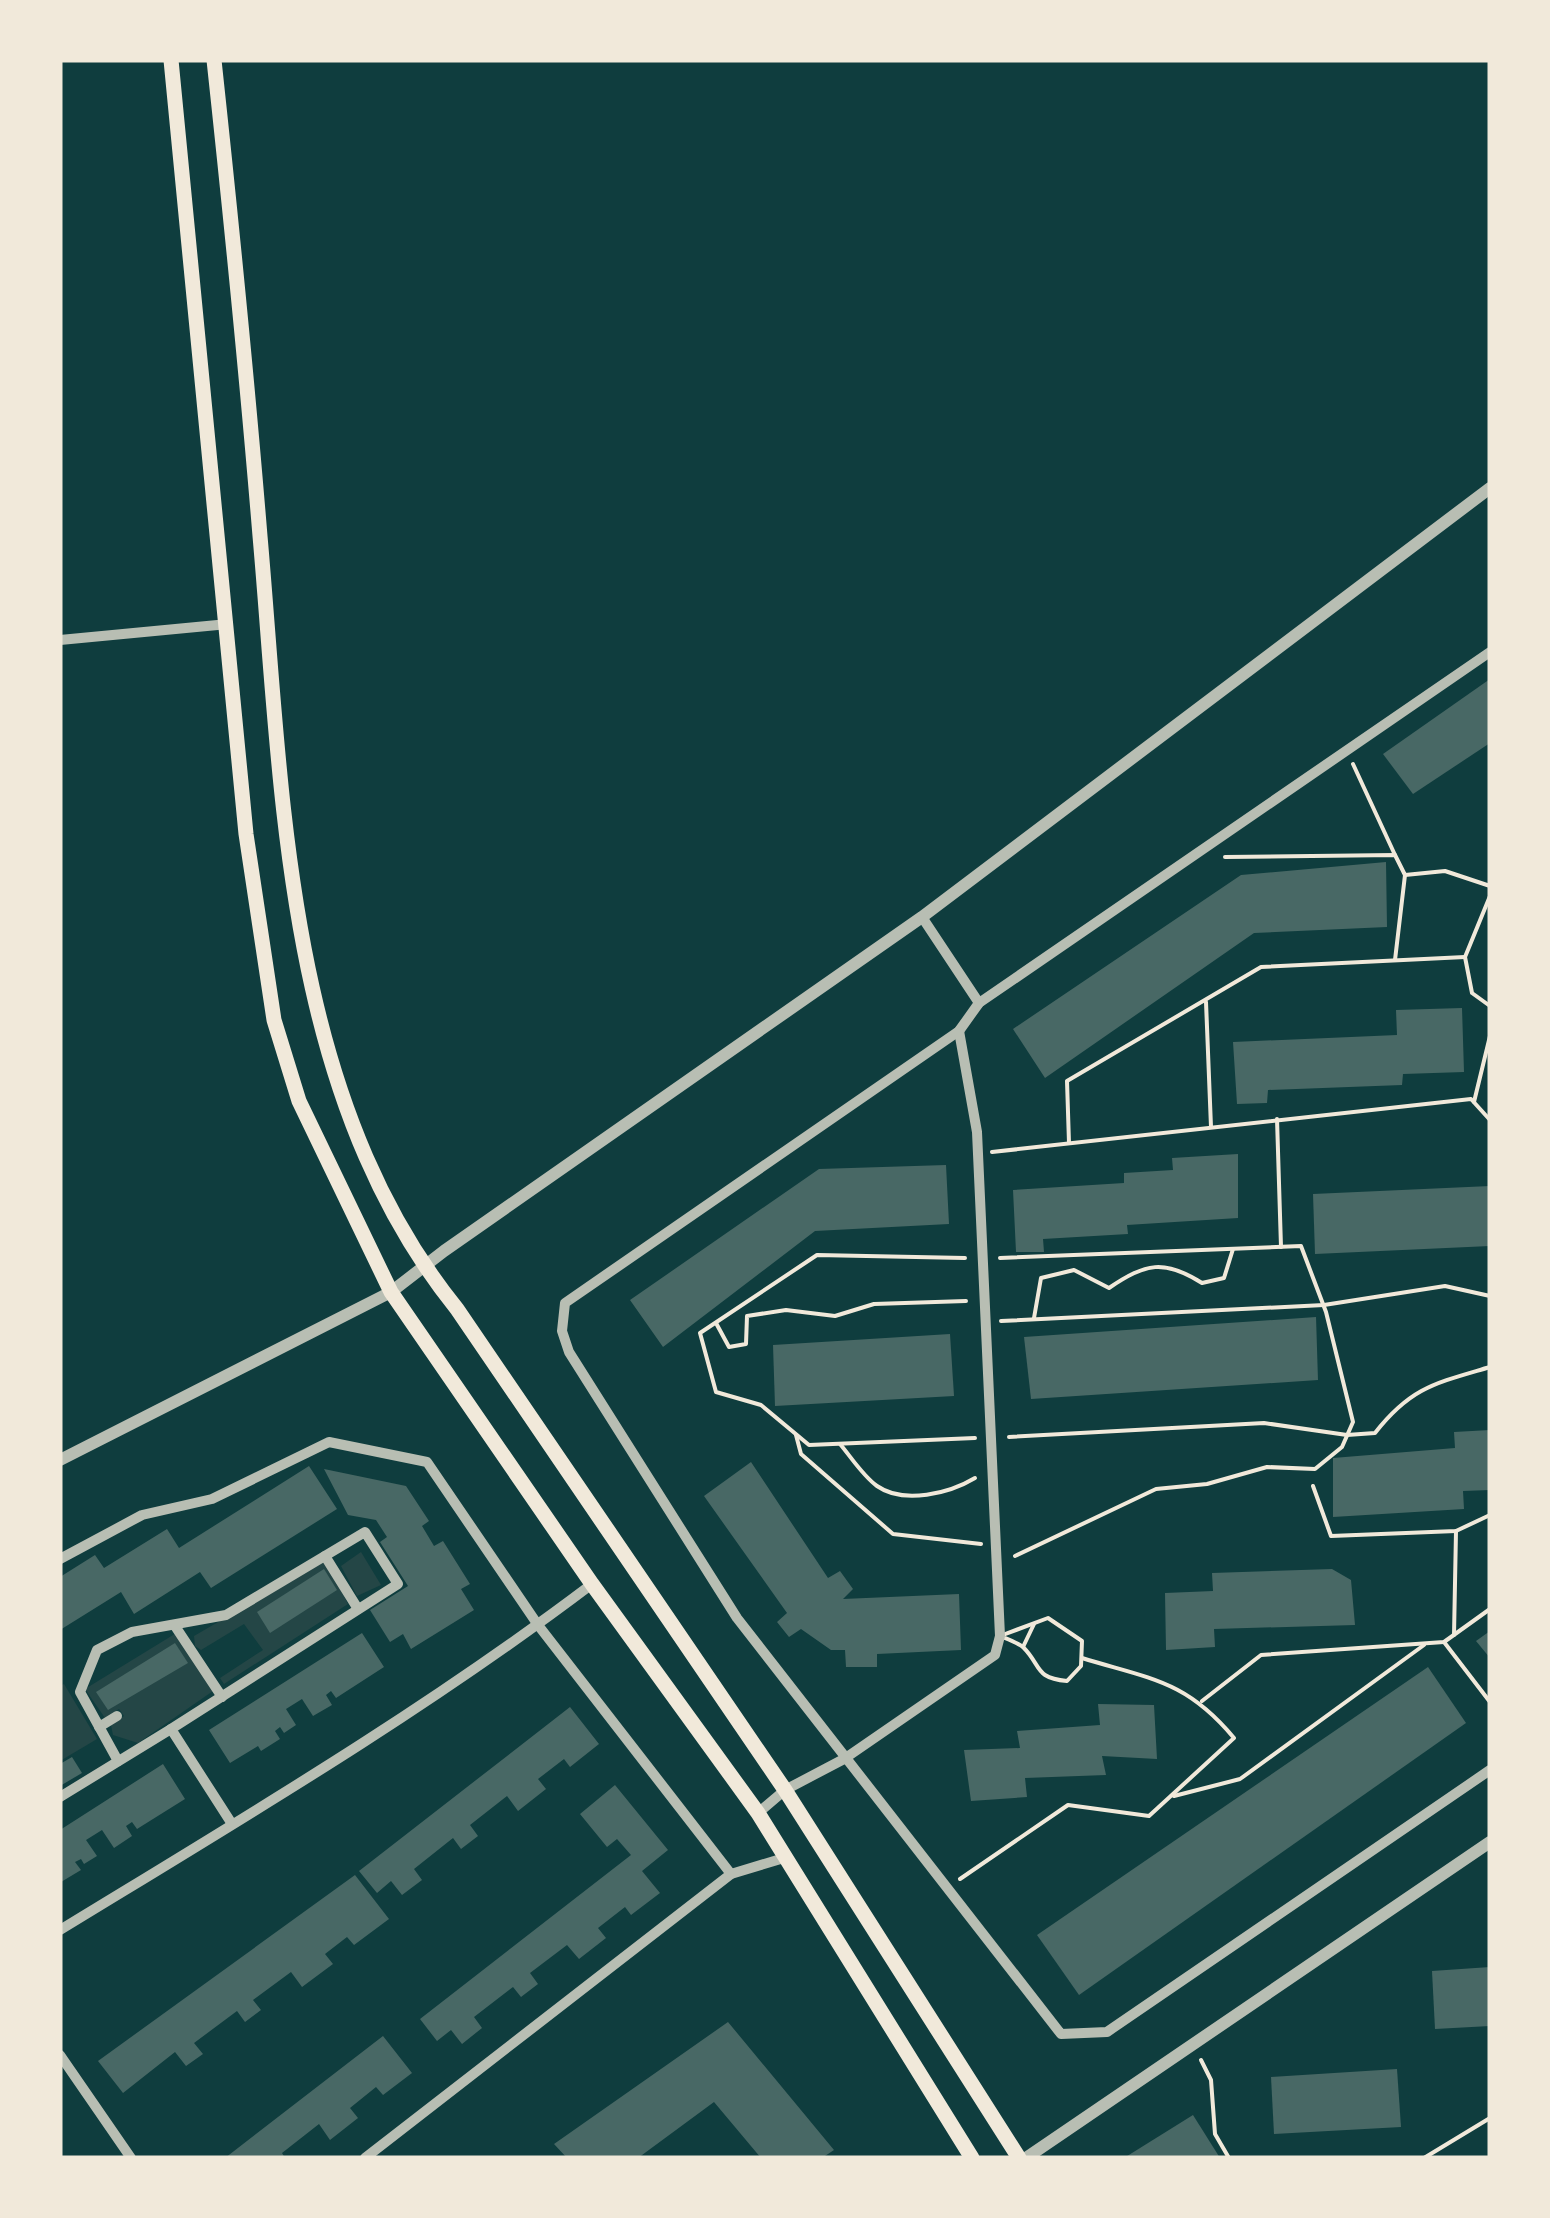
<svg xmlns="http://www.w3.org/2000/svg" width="1550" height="2218" font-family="Jost,sans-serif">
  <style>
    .green { fill: #244646 }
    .building { fill: #486865 }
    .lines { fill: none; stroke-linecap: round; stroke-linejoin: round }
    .path { stroke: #f1e9da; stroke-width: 4 }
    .minor { stroke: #b8beb3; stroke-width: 10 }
    .tertiary { stroke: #b8beb3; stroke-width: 12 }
    .secondary { stroke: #f1e9da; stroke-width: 15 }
  </style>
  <rect width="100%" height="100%" fill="#0f3d3e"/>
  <g class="green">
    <path d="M 361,1552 L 381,1585 L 357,1596 L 341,1566 Z"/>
    <path d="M 325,1560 L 348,1604 L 224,1684 L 220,1678 L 263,1650 L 244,1624 L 201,1650 L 195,1646 L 194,1636 Z"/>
    <path d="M 178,1632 L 213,1691 L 138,1743 L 113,1735 L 111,1725 L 124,1716 L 119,1709 L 105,1718 L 85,1689 Z"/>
    <path d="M 64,1684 L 97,1739 L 60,1761 L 60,1686 Z"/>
  </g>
  <g class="building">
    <path d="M 1490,679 L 1490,743 L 1413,794 L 1383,754 Z"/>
    <path d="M 1386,862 L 1387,927 L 1254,933 L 1045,1078 L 1013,1029 L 1241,875 Z"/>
    <path d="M 1462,1008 L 1464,1072 L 1403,1074 L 1402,1085 L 1268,1090 L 1267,1103 L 1237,1104 L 1233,1042 L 1397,1035 L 1396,1010 Z"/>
    <path d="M 1238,1154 L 1238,1218 L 1127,1225 L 1128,1234 L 1043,1239 L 1044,1252 L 1016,1252 L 1013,1190 L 1124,1183 L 1124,1173 L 1173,1170 L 1172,1158 Z"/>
    <path d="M 946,1165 L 949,1224 L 815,1231 L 663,1347 L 630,1300 L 819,1169 Z"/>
    <path d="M 1490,1186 L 1490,1246 L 1315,1254 L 1313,1194 Z"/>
    <path d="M 1316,1317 L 1318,1380 L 1031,1399 L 1024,1337 Z"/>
    <path d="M 950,1334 L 954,1396 L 775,1406 L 773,1345 Z"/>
    <path d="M 1490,1430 L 1490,1490 L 1463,1491 L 1464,1509 L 1333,1517 L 1333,1458 L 1455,1448 L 1454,1432 Z"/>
    <path d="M 751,1462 L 828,1578 L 840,1571 L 853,1589 L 843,1599 L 959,1594 L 961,1650 L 877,1654 L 877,1667 L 846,1667 L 845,1650 L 831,1650 L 801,1629 L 789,1637 L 777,1622 L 787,1613 L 704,1496 Z"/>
    <path d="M 309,1466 L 337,1509 L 211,1588 L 200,1572 L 134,1614 L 121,1592 L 60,1630 L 60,1577 L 95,1555 L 104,1568 L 167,1529 L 179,1548 Z"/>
    <path d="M 324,1469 L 406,1486 L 429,1521 L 422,1526 L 434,1546 L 443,1541 L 470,1584 L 461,1589 L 474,1610 L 411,1649 L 403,1634 L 390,1642 L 370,1610 L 408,1586 L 380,1542 L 387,1537 L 376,1520 L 348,1515 Z"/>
    <path d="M 324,1569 L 337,1590 L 270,1633 L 257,1612 Z"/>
    <path d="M 1332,1569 L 1351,1580 L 1355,1625 L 1214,1629 L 1215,1647 L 1166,1650 L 1165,1593 L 1213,1591 L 1212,1573 Z"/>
    <path d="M 1490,1631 L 1490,1658 L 1476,1641 Z"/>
    <path d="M 362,1633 L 384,1667 L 336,1698 L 331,1691 L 326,1695 L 332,1705 L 313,1716 L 302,1699 L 286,1709 L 296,1725 L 284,1733 L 280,1727 L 275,1731 L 280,1739 L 261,1751 L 258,1746 L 230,1763 L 209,1730 Z"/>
    <path d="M 175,1643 L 188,1663 L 108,1710 L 96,1692 Z"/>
    <path d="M 1428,1667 L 1466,1723 L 1079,1995 L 1037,1935 Z"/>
    <path d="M 1098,1704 L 1154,1705 L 1157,1759 L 1102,1756 L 1106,1775 L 1025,1778 L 1027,1797 L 971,1801 L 964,1750 L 1020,1748 L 1017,1731 L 1100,1725 Z"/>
    <path d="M 570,1707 L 599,1744 L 570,1767 L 564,1759 L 538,1779 L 546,1789 L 518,1811 L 507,1796 L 470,1825 L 478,1836 L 461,1849 L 453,1838 L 414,1869 L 422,1880 L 402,1895 L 391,1881 L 377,1893 L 359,1871 Z"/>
    <path d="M 72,1757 L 82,1773 L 60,1786 L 60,1764 Z"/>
    <path d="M 163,1764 L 185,1799 L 137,1829 L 132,1822 L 126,1826 L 132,1836 L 114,1848 L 102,1830 L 86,1840 L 97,1856 L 84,1864 L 81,1859 L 75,1862 L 81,1870 L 61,1882 L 60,1830 Z"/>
    <path d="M 615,1785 L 668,1850 L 642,1871 L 660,1893 L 631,1915 L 625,1907 L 598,1928 L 606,1938 L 579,1959 L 567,1945 L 530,1973 L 538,1984 L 521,1997 L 513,1987 L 474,2017 L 482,2028 L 462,2044 L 451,2030 L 437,2041 L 420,2019 L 631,1855 L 617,1839 L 607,1847 L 580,1814 Z"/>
    <path d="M 355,1875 L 389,1919 L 354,1945 L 347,1937 L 325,1954 L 333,1964 L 302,1987 L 291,1972 L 253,2000 L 261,2010 L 245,2022 L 237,2011 L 194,2043 L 203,2054 L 186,2066 L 175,2052 L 123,2093 L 98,2061 Z"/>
    <path d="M 1490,1967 L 1490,2026 L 1435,2029 L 1432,1971 Z"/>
    <path d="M 728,2022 L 834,2150 L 822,2158 L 761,2158 L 714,2102 L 638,2158 L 567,2158 L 554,2144 Z"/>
    <path d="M 383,2036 L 412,2073 L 383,2095 L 376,2087 L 350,2108 L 358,2118 L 330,2140 L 319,2124 L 282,2153 L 285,2158 L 225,2158 Z"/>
    <path d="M 1397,2069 L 1401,2127 L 1274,2134 L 1271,2077 Z"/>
    <path d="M 1193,2115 L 1220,2158 L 1124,2158 Z"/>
  </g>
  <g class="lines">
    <g class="path">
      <path d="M 1353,764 L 1395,855"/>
      <path d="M 1225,857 L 1395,855 L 1405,875 L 1445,871 L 1490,886"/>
      <path d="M 1490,896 L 1465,957 L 1472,993 L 1490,1006"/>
      <path d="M 1395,960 L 1405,875"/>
      <path d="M 1206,1002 L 1211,1127"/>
      <path d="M 1474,1102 L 1490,1036"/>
      <path d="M 1277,1119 L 1281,1247"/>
      <path d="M 1069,1143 L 1067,1081 L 1261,967 L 1465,957"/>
      <path d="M 992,1152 L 1471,1099 L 1490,1120"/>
      <path d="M 965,1258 L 817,1255 L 700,1333 L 716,1392 L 761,1405 L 809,1445 L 975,1438"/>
      <path d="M 1000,1258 L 1301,1246 L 1326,1312 L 1353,1422 L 1342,1447 L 1315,1469 L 1267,1467 L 1207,1484 L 1156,1489 L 1015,1556"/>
      <path d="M 1034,1318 L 1041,1278 L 1074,1270 L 1109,1288 C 1146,1263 1164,1259 1202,1283 L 1224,1278 L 1233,1249"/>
      <path d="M 1001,1321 L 1324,1305 L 1445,1286 L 1490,1296"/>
      <path d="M 716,1323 L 729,1347 L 746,1344 L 747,1316 L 786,1310 L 835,1316 L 874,1304 L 966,1301"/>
      <path d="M 796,1435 L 801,1454 L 893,1534 L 981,1544"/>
      <path d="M 1009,1437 L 1264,1423 L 1347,1435 L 1375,1433 C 1411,1387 1436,1383 1490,1367"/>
      <path d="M 840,1444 C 851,1457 863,1476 877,1486 C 904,1505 950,1493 975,1478"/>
      <path d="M 1313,1486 L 1331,1536 L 1456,1531 L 1490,1515"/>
      <path d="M 1048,1618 L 1082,1641 L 1081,1666 L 1067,1681 C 1034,1678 1042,1666 1023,1647 C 1018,1643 1007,1639 1000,1636 Z"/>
      <path d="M 1454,1635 L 1456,1531"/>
      <path d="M 1444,1642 L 1490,1702"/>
      <path d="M 1023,1647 L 1034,1624"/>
      <path d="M 1202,1701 L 1261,1655 L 1444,1642 L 1490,1609"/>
      <path d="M 1174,1796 L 1240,1779 L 1424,1645"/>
      <path d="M 960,1879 L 1068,1805 L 1149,1816 L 1234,1738 C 1186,1680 1150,1679 1082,1658"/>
      <path d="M 1201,2060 L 1211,2080 L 1215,2134 L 1229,2158"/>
      <path d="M 1424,2158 L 1490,2118"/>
    </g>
    <g class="minor">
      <path d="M 60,640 L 228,624"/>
      <path d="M 1490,652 L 979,1003 L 959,1031 L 565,1303 L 562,1331 L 569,1352 L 737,1618 L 1061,2034 L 1107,2032 L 1490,1770"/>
      <path d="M 922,917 L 979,1003"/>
      <path d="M 325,1556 L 358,1609"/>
      <path d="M 60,1559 L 142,1515 L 212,1499 L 329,1442 L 427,1462 L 538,1625 L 731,1874"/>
      <path d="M 175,1626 L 222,1697"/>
      <path d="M 99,1727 L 117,1716"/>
      <path d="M 118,1761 L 80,1692 L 97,1650 L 132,1632 L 226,1615 L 365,1532 L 398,1584 L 171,1729 L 232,1824"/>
      <path d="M 60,1797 L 171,1729"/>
      <path d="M 758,1813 L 785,1790 L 844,1759 L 995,1655 L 1000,1636 L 977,1132 L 959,1031"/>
      <path d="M 60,1930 C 240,1820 423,1712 592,1584"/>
      <path d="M 60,2055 L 131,2158"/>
      <path d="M 365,2158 L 731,1874 L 784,1858"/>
    </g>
    <g class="tertiary">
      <path d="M 60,1460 L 391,1292 L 444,1251 L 922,917 L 1490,488"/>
      <path d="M 1026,2158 L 1490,1842"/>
    </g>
    <g class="secondary">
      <path d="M 171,60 L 246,834 L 274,1020 L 299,1101 L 391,1292 L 592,1584 L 758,1813 L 972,2158"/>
      <path d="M 214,60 C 231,218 247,377 260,536 C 283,797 285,1096 457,1309 L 785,1790 L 1019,2158"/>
    </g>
  </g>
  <rect width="1550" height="2218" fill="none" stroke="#f1e9da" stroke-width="125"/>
</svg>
